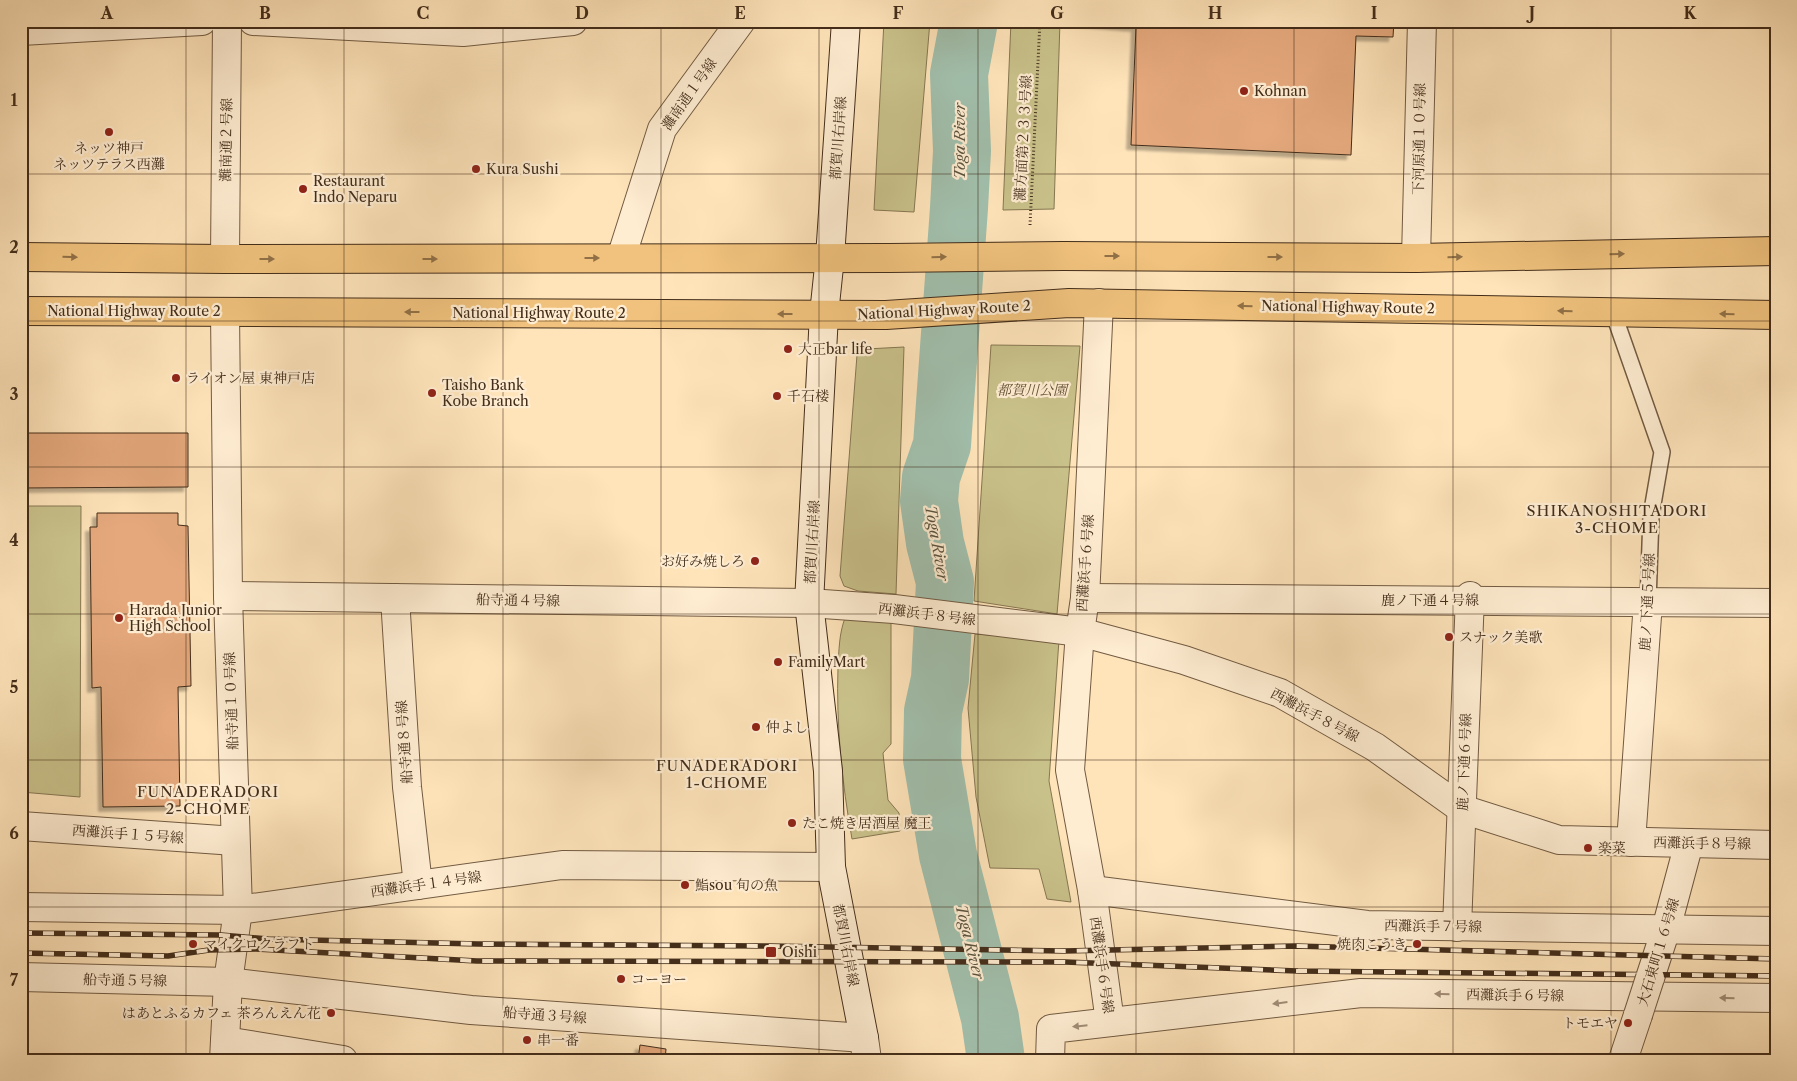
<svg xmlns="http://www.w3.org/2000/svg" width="1797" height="1081" font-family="'Libre Caslon Text','Noto Serif JP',serif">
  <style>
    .green { fill: #c9c18a; stroke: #867752 }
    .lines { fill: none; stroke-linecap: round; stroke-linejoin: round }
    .river { stroke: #a1bfac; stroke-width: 58 }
    .building { fill: #e4a87b; stroke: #432d1a; filter: url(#shadow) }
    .lane-casing { stroke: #725b42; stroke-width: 18 }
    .street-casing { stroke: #725b42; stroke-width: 30 }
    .secondary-casing { stroke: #432d1a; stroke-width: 30 }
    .highway-casing { stroke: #432d1a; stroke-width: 30 }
    .path { stroke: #432d1a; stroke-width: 3; stroke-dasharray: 1 2.5; stroke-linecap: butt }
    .lane { stroke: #ffedd2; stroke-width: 15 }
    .street { stroke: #ffedd2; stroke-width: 28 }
    .secondary { stroke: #ffedd2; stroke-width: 28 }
    .highway { stroke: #f0c27d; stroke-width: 28 }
    .rail-casing { stroke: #432d1a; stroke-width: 5.5 }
    .rail { stroke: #ffedd2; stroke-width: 4; stroke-dasharray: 11; stroke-linecap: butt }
    .street-bridge-casing { stroke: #725b42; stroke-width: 30; stroke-linecap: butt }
    .street-bridge { stroke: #ffedd2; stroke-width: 28 }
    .oneway { fill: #917047 }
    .oneway2 { fill: #a18d76 }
    .grid { fill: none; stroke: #432d1a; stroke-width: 1; stroke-opacity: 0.55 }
    .poi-dot { fill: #8f2418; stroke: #ffedd2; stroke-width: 2 }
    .labels { text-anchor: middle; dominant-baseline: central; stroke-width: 4.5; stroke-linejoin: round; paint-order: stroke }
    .poi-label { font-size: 14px; fill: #432d1a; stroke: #ffedd2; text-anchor: start }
    .street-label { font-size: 14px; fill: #432d1a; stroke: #ffedd2 }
    .park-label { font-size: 14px; font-style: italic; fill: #645236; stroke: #ffedd2 }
    .water-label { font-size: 15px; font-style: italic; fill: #5a523e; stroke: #ffedd2 }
    .neighbourhood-label { font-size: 15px; letter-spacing: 1px; fill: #432d1a; stroke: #ffedd2 }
    .neatline { fill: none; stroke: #432d1a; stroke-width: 2 }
    .grid-label { font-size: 16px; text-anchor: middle; font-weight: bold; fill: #432d1a }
  </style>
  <defs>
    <filter id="shadow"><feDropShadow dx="-4.5" dy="4.5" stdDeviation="1" flood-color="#0004"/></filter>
  </defs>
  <rect width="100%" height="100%" fill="#ffe4ba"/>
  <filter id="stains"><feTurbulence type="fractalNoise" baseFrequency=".004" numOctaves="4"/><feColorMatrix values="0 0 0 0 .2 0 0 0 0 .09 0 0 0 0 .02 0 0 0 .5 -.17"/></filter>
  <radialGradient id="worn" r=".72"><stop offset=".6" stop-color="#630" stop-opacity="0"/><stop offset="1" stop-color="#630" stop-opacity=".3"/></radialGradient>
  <g class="green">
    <path d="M 884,21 L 930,21 L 914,212 L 874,210 Z"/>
    <path d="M 1011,21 L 1060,21 L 1054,209 L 1003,210 Z"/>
    <path d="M 991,345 L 1080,346 L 1057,614 L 974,601 Z"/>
    <path d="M 904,347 L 896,594 L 858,591 L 844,586 L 840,576 L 857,355 L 866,349 Z"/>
    <path d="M 21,506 L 81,506 L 80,797 L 21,792 Z"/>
    <path d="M 845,618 L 891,618 L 891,744 L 883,753 L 888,800 L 899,813 L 900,831 L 852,839 C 842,783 836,725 838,667 C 839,650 839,634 845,618 Z"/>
    <path d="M 975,634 L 1059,640 L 1049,781 L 1071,902 L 1047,899 L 1039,869 L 990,868 L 976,797 L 968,708 Z"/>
  </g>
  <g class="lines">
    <path class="river" d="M 969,21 L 959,74 L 962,151 L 959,208 L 942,445 L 931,477 L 929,501 L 935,543 L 945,582 L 940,679 L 933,711 L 932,759 L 948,855 L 990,1018 L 996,1060"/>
  </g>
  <g class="building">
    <path d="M 1063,21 L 1394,21 L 1393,37 L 1356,36 L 1351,155 L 1131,145 L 1136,27 Z"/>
    <path d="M 21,433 L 188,433 L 188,487 L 21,488 Z"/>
    <path d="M 97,513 L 178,513 L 178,525 L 188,526 L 191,686 L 178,687 L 180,806 L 103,807 L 101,687 L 92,688 L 90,527 L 97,527 Z"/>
    <path d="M 640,1045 L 666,1049 L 665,1060 L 638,1060 Z"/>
  </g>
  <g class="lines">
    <g class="lane-casing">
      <path id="lane" d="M 1613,312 L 1662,452 L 1651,516 L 1648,602"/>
    </g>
    <g class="street-casing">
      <g id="street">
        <path d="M 253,21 L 463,32 L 573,21"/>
        <path d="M 21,31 L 202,21"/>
        <path d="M 621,258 L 662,129 L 741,21"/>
        <path d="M 1416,258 L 1422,21"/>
        <path d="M 225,259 L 227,21"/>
        <path d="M 1099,303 L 1085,598 L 1080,632 L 1070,770 L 1092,890 L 1110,1022"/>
        <path d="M 228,596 L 809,603 L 894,609 L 1080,632 L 1184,660 L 1280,693 L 1375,747 L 1462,809 L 1559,840 L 1776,845"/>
        <path d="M 395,598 L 407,787 L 418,885"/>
        <path d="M 1085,598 L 1776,603"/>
        <path d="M 21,826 L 235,841"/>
        <path d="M 1631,842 L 1648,602"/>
        <path d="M 1092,890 L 1367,925 L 1776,931"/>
        <path d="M 21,907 L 238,910 L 562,865 L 831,867"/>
        <path d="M 1457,927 L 1470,596"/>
        <path d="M 21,977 L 228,982 L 471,1010 L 864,1038 L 867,1060"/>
        <path d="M 1650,978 L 1666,929 L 1689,843"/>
        <path d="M 225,1041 L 343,1060"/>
        <path d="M 224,1060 L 228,982 L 238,910 L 228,596 L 225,312"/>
        <path d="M 1050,1060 L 1051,1029 L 1361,993 L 1776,998"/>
        <path d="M 1623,1060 L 1638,1015"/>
      </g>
    </g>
    <g class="secondary-casing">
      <path id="secondary" d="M 846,21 L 830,257 L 824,314 L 809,603 L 828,771 L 831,867 L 864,1038"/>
    </g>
    <g class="highway-casing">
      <g id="highway">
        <path d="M 21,257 L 225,259 L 890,258 L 1063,256 L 1416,258 L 1776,251"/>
        <path d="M 21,311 L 886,315 L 1069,303 L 1776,315"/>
      </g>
    </g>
    <path class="path" d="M 1030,225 L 1040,21"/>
    <use href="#lane" class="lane"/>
    <use href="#street" class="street"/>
    <use href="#secondary" class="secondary"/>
    <use href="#highway" class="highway"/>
    <g class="rail-casing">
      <g id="rail">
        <path d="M 21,933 L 221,935 L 268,939 L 478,944 L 770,946 L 1064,951 L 1295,946 L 1776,959"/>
        <path d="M 21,953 L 168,956 L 209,950 L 256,949 L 477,961 L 1065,962 L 1298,971 L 1776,976"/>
      </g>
    </g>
    <use href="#rail" class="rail"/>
    <g class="street-bridge-casing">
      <path id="street-bridge" d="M 1638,1015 L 1650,978"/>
    </g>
    <use href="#street-bridge" class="street-bridge"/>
  </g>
  <defs><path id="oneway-solid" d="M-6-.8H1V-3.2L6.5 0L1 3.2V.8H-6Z" transform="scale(1.25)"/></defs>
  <g class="oneway">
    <use href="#oneway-solid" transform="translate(1617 254) rotate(-1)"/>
    <use href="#oneway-solid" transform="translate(1112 256)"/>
    <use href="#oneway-solid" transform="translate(70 257) rotate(1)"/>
    <use href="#oneway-solid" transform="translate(939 257) rotate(-1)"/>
    <use href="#oneway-solid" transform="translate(1275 257)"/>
    <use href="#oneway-solid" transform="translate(1455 257) rotate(-1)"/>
    <use href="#oneway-solid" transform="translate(592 258)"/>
    <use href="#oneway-solid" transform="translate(267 259)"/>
    <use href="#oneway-solid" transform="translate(430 259)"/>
    <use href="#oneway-solid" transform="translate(1245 306) rotate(-179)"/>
    <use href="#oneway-solid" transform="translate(1565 311) rotate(-179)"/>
    <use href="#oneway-solid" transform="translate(412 312) rotate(-180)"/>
    <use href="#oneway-solid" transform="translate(785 314) rotate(-180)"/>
    <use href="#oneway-solid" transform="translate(1727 314) rotate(-179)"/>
  </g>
  <g class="oneway2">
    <use href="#oneway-solid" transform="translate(1442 994) rotate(-179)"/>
    <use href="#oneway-solid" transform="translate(1727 998) rotate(-179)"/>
    <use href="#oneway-solid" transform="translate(1280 1003) rotate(173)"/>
    <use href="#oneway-solid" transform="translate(1080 1026) rotate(174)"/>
  </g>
  <path class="grid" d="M 186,21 L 186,1060M 344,21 L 344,1060M 503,21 L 503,1060M 661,21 L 661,1060M 819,21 L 819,1060M 978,21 L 978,1060M 1136,21 L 1136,1060M 1294,21 L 1294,1060M 1453,21 L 1453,1060M 1611,21 L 1611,1060M 21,174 L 1776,174M 21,321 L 1776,321M 21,467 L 1776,467M 21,614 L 1776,614M 21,760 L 1776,760M 21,907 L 1776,907"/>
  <g class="poi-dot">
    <circle cx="1244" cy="91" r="5"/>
    <circle cx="109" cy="132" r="5"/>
    <circle cx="476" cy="169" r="5"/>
    <circle cx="303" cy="189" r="5"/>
    <circle cx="788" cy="349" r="5"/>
    <circle cx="176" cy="378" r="5"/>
    <circle cx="432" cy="393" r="5"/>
    <circle cx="777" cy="396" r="5"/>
    <circle cx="755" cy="561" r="5"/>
    <circle cx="119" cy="618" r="5"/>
    <circle cx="1449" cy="637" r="5"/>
    <circle cx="778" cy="662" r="5"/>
    <circle cx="756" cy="727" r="5"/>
    <circle cx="792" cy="823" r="5"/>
    <circle cx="1588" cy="848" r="5"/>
    <circle cx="685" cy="885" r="5"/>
    <circle cx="193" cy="944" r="5"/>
    <circle cx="1417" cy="944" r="5"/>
    <rect x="765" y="946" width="12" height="12" rx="2.5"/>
    <circle cx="621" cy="979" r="5"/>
    <circle cx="331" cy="1013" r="5"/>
    <circle cx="1628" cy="1023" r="5"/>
    <circle cx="527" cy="1040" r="5"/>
  </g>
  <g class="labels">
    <g class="poi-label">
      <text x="1254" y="91">Kohnan</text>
      <text x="109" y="148" text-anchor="middle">ネッツ神戸<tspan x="109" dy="16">ネッツテラス西灘</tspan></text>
      <text x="486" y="169">Kura Sushi</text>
      <text x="313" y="181">Restaurant<tspan x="313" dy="16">Indo Neparu</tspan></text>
      <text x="798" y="349">大正bar life</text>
      <text x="186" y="378">ライオン屋 東神戸店</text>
      <text x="442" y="385">Taisho Bank<tspan x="442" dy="16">Kobe Branch</tspan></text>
      <text x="787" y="396">千石楼</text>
      <text x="745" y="561" text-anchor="end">お好み焼しろ</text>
      <text x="129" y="610">Harada Junior<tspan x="129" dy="16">High School</tspan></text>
      <text x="1459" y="637">スナック美歌</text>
      <text x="788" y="662">FamilyMart</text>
      <text x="766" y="727">仲よし</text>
      <text x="802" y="823">たこ焼き居酒屋 魔王</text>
      <text x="1598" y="848">楽菜</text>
      <text x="695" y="885">鮨sou 旬の魚</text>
      <text x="203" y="944">マイクロクラフト</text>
      <text x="1407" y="944" text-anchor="end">焼肉こうき</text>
      <text x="782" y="952">Oishi</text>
      <text x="631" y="979">コーヨー</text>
      <text x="321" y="1013" text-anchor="end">はあとふるカフェ 茶ろんえん花</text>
      <text x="1618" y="1023" text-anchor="end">トモエヤ</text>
      <text x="537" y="1040">串一番</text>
    </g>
    <g class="street-label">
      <text transform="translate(689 94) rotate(-55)">灘南通１号線</text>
      <text transform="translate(838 138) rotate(-86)">都賀川右岸線</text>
      <text transform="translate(1023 138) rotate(-87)">灘方面第２３３号線</text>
      <text transform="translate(1419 139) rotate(-89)">下河原通１０号線</text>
      <text transform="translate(226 140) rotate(-89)">灘南通２号線</text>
      <text transform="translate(1348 307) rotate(1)">National Highway Route 2</text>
      <text transform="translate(944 310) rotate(-3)">National Highway Route 2</text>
      <text x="134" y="311">National Highway Route 2</text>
      <text x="539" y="313">National Highway Route 2</text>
      <text transform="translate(812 542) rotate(-87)">都賀川右岸線</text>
      <text transform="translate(1085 563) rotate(-86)">西灘浜手６号線</text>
      <text transform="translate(518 600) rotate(1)">船寺通４号線</text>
      <text x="1430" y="600">鹿ノ下通４号線</text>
      <text transform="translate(1647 602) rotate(-87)">鹿ノ下通５号線</text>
      <text transform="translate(927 614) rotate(7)">西灘浜手８号線</text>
      <text transform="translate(231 701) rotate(-92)">船寺通１０号線</text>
      <text transform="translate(1315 715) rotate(28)">西灘浜手８号線</text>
      <text transform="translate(404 742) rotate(-94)">船寺通８号線</text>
      <text transform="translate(1464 762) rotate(-88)">鹿ノ下通６号線</text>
      <text transform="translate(128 834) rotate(4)">西灘浜手１５号線</text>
      <text transform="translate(1702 843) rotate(1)">西灘浜手８号線</text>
      <text transform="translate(426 884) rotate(-8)">西灘浜手１４号線</text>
      <text transform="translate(1433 926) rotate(1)">西灘浜手７号線</text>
      <text transform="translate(846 945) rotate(79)">都賀川右岸線</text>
      <text transform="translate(1658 952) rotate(-73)">大石東町１６号線</text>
      <text transform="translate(1102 965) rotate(82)">西灘浜手６号線</text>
      <text transform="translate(125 980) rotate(1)">船寺通５号線</text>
      <text transform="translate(1515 995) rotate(1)">西灘浜手６号線</text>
      <text transform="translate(545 1015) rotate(4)">船寺通３号線</text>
    </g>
    <g class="park-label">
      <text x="1032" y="390">都賀川公園</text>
    </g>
    <g class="water-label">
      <text transform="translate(959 141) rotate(-90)">Toga River</text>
      <text transform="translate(937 543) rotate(80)">Toga River</text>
      <text transform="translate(970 942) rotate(76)">Toga River</text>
    </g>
    <g class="neighbourhood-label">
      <text x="1617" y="510">SHIKANOSHITADORI<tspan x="1617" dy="17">3-CHOME</tspan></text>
      <text x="727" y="765">FUNADERADORI<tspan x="727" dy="17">1-CHOME</tspan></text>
      <text x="208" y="791">FUNADERADORI<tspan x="208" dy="17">2-CHOME</tspan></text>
    </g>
  </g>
  <rect width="1797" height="1081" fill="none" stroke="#ffe4ba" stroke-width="55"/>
  <rect x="28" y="28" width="1742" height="1026" class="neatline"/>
  <g class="grid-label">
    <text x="107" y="19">A</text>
    <text x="265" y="19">B</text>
    <text x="423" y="19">C</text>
    <text x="582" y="19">D</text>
    <text x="740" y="19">E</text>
    <text x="898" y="19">F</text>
    <text x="1057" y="19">G</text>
    <text x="1215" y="19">H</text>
    <text x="1374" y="19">I</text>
    <text x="1532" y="19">J</text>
    <text x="1690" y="19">K</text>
    <text x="14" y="106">1</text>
    <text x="14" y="253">2</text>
    <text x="14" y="400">3</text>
    <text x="14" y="546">4</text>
    <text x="14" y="693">5</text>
    <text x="14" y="839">6</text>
    <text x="14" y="986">7</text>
  </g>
  <rect width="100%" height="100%" filter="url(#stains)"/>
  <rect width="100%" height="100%" fill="url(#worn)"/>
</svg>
